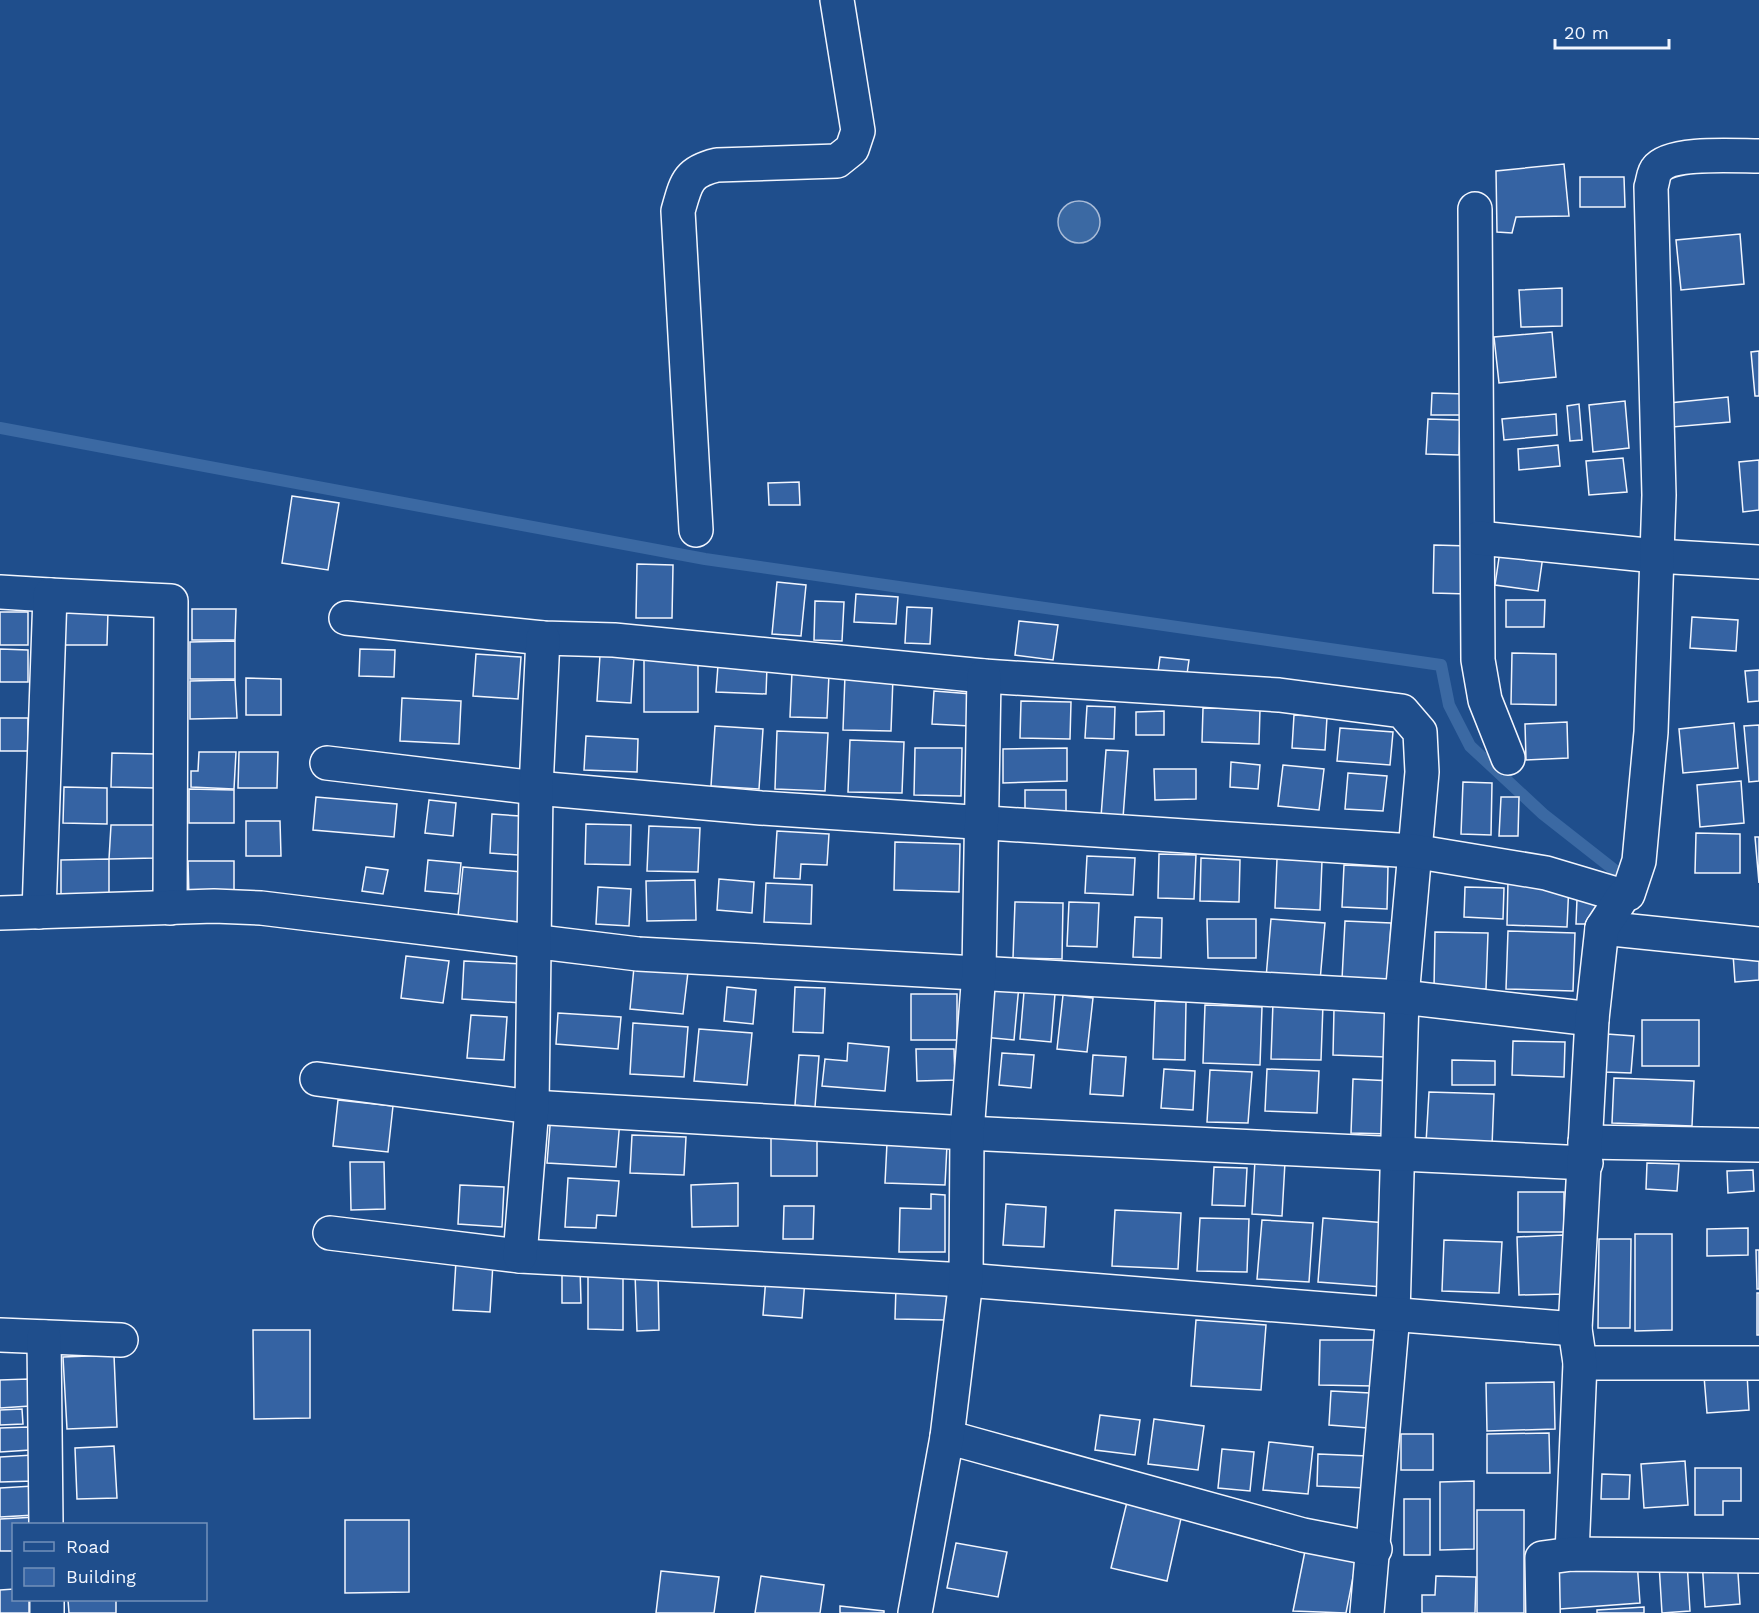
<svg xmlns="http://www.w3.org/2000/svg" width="1759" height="1613" font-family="'Work Sans',sans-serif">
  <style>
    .water { fill: #3b69a3; stroke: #a8bbd7; stroke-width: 1.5 }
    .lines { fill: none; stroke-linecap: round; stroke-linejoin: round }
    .stream { stroke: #3b69a3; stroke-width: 12 }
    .building { fill: #3563a3; stroke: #f2f6ff; stroke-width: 1.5 }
    .minor-casing { stroke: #f2f6ff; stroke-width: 36 }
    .minor { stroke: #1f4e8c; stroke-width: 33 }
  </style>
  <rect width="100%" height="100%" fill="#1f4e8c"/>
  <circle class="water" cx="1079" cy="222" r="21"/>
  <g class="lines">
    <path class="stream" d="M 0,428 L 705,559 L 1441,665 L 1449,705 L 1470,746 L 1543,814 L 1622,876"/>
  </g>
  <g class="building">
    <path d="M 1564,164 L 1569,216 L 1516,217 L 1512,233 L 1497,232 L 1496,171 Z"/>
    <path d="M 1580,177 L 1624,177 L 1625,207 L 1580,207 Z"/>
    <path d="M 1740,234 L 1744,284 L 1681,290 L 1676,240 Z"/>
    <path d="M 1562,288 L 1562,326 L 1521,327 L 1519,290 Z"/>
    <path d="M 1552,332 L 1556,377 L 1499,383 L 1494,337 Z"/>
    <path d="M 1759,351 L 1759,396 L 1755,396 L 1751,352 Z"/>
    <path d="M 1432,393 L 1465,394 L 1464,415 L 1431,415 Z"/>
    <path d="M 1728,397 L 1730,422 L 1672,427 L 1669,403 Z"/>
    <path d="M 1625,401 L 1629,448 L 1593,452 L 1589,405 Z"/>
    <path d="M 1579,404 L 1582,440 L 1570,441 L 1567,406 Z"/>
    <path d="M 1556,414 L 1557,435 L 1504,440 L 1502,419 Z"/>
    <path d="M 1428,419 L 1460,420 L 1459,455 L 1426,454 Z"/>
    <path d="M 1558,445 L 1560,466 L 1519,470 L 1518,449 Z"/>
    <path d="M 1623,458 L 1627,492 L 1589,495 L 1586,461 Z"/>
    <path d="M 1759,460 L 1759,510 L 1743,512 L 1739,462 Z"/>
    <path d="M 799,482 L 800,505 L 769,505 L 768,483 Z"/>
    <path d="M 292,496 L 339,503 L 328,570 L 282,563 Z"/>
    <path d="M 1434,545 L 1469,546 L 1468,594 L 1433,593 Z"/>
    <path d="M 1500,551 L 1543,556 L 1538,591 L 1495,585 Z"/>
    <path d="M 637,564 L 673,565 L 672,618 L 636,618 Z"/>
    <path d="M 777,582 L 806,585 L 801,636 L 772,634 Z"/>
    <path d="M 856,594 L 898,597 L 896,624 L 854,622 Z"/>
    <path d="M 1506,600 L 1545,600 L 1544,627 L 1506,627 Z"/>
    <path d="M 815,601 L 844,602 L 842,641 L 814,640 Z"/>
    <path d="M 907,607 L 932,608 L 930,644 L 905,643 Z"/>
    <path d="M 192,609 L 236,609 L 235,640 L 192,640 Z"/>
    <path d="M 65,611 L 108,611 L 107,645 L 64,645 Z"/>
    <rect x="0" y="612" width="28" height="33"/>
    <path d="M 1692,617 L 1738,620 L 1736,651 L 1690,648 Z"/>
    <path d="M 1019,621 L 1058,625 L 1053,660 L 1015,655 Z"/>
    <path d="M 235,641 L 235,679 L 190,679 L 190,642 Z"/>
    <path d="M 0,649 L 28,650 L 28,682 L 0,682 Z"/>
    <path d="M 360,649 L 395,650 L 394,677 L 359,676 Z"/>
    <path d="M 1512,653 L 1556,654 L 1556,705 L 1511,704 Z"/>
    <path d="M 476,654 L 521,657 L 518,699 L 473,696 Z"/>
    <path d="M 600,655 L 634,657 L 631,703 L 597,701 Z"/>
    <path d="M 1160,657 L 1189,660 L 1186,681 L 1157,679 Z"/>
    <rect x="644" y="660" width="54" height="52"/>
    <path d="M 718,665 L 767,667 L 766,694 L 716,692 Z"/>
    <path d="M 1759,670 L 1759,701 L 1748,702 L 1745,671 Z"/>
    <path d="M 792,672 L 829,674 L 827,718 L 790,717 Z"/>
    <path d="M 845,675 L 893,677 L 891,731 L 843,730 Z"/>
    <path d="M 246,678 L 281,679 L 281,715 L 246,715 Z"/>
    <path d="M 235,680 L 237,718 L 190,719 L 190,681 Z"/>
    <path d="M 934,691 L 972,694 L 970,726 L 932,724 Z"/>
    <path d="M 402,698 L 461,701 L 459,744 L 400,741 Z"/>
    <path d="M 1021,701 L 1071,702 L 1070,739 L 1020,738 Z"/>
    <path d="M 1087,706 L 1115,707 L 1114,739 L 1085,738 Z"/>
    <path d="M 1203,708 L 1260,709 L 1259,744 L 1202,742 Z"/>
    <path d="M 1164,711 L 1164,735 L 1136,735 L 1136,712 Z"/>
    <path d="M 1294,715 L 1327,717 L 1325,750 L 1292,748 Z"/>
    <rect x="0" y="718" width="28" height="33"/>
    <path d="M 1567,722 L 1568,758 L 1526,760 L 1525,724 Z"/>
    <path d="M 1734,723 L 1738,768 L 1683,773 L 1679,729 Z"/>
    <path d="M 1759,725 L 1759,781 L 1749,782 L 1744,726 Z"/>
    <path d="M 715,726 L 763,729 L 759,789 L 711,786 Z"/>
    <path d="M 1340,728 L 1393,732 L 1390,765 L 1337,761 Z"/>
    <path d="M 777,731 L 828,733 L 825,791 L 775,789 Z"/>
    <path d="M 586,736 L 638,739 L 637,772 L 584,770 Z"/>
    <path d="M 850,740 L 904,742 L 902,793 L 848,792 Z"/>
    <path d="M 915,748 L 962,748 L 961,796 L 914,795 Z"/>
    <path d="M 1067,748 L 1067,781 L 1003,783 L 1003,749 Z"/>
    <path d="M 1106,750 L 1128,751 L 1123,818 L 1101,817 Z"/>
    <path d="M 199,752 L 236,752 L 234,789 L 191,787 L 191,771 L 198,771 Z"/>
    <path d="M 239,752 L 278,752 L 277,788 L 238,788 Z"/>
    <path d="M 112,753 L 157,754 L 156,788 L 111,787 Z"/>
    <path d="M 1231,762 L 1260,765 L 1258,789 L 1230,787 Z"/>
    <path d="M 1283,765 L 1324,769 L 1319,810 L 1278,806 Z"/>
    <path d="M 1154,769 L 1196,769 L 1196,799 L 1155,800 Z"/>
    <path d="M 1348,773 L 1387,776 L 1383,811 L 1345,809 Z"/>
    <path d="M 1741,781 L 1744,823 L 1700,827 L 1697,785 Z"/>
    <path d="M 1463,782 L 1492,783 L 1491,835 L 1461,834 Z"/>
    <path d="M 64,787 L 107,788 L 107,824 L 63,823 Z"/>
    <path d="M 189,789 L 234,790 L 234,823 L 189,823 Z"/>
    <rect x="1025" y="790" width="41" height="29"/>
    <path d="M 316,797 L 397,804 L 394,837 L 313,830 Z"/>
    <path d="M 1501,797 L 1519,797 L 1518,836 L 1499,836 Z"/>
    <path d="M 429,800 L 456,803 L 453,836 L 425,833 Z"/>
    <path d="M 492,814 L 520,816 L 518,855 L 490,853 Z"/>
    <path d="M 246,821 L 280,821 L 281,856 L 246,856 Z"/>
    <path d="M 586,824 L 631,825 L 630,865 L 585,864 Z"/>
    <path d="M 111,825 L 156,825 L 155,858 L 109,859 Z"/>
    <path d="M 649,826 L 700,828 L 698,872 L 647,871 Z"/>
    <path d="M 777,831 L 829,834 L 827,865 L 801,864 L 800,879 L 774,878 Z"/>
    <path d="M 1696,833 L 1740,834 L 1740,873 L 1695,873 Z"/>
    <path d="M 1755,837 L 1759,837 L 1759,883 Z"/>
    <path d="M 895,842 L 960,844 L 959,892 L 894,890 Z"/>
    <path d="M 1159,854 L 1196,855 L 1194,899 L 1158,898 Z"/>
    <path d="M 1087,856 L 1135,858 L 1133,895 L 1085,893 Z"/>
    <path d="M 1201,858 L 1240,860 L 1239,902 L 1200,901 Z"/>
    <path d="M 109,859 L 109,894 L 61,895 L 61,860 Z"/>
    <path d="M 1277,859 L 1322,861 L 1320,910 L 1275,908 Z"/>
    <path d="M 428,860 L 461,863 L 458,894 L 425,891 Z"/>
    <path d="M 188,861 L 234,861 L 234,897 L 189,897 Z"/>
    <path d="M 1344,865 L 1388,867 L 1387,909 L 1342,907 Z"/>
    <path d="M 366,867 L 388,870 L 383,894 L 362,891 Z"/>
    <path d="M 463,867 L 522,872 L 518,922 L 458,916 Z"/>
    <path d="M 719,879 L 754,882 L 752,913 L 717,910 Z"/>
    <path d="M 695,880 L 696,920 L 647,921 L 646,881 Z"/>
    <path d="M 1508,881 L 1569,883 L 1567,927 L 1507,925 Z"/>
    <path d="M 766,883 L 812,885 L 811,924 L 764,922 Z"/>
    <path d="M 598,887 L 631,889 L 629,926 L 596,924 Z"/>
    <path d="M 1465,887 L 1504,888 L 1503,919 L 1464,917 Z"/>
    <path d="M 1577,899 L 1597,900 L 1597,924 L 1576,924 Z"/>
    <path d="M 1015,902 L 1063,903 L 1062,959 L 1013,958 Z"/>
    <path d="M 1069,902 L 1099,903 L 1097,947 L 1067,946 Z"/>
    <path d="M 1135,917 L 1162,918 L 1161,958 L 1133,957 Z"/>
    <path d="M 1207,919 L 1256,919 L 1256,958 L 1208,958 Z"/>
    <path d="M 1271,919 L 1325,923 L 1320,981 L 1266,978 Z"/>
    <path d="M 1345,921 L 1391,923 L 1388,980 L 1342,979 Z"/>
    <path d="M 1508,931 L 1575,933 L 1573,991 L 1506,989 Z"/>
    <path d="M 1435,932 L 1488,933 L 1486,989 L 1434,988 Z"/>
    <path d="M 1759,951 L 1759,980 L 1735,982 L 1733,954 Z"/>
    <path d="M 406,956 L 449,961 L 443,1003 L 401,998 Z"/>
    <path d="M 464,961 L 523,964 L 521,1003 L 462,999 Z"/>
    <path d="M 634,967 L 688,972 L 683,1014 L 630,1009 Z"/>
    <path d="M 987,983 L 1019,985 L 1014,1040 L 983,1037 Z"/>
    <path d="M 727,987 L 756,990 L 753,1024 L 724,1021 Z"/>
    <path d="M 795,987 L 825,988 L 823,1033 L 793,1032 Z"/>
    <path d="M 1024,992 L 1055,994 L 1051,1042 L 1020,1039 Z"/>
    <rect x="911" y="994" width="46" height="46"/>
    <path d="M 1063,995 L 1093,998 L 1087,1052 L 1057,1049 Z"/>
    <path d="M 1155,1001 L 1186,1002 L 1185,1060 L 1153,1059 Z"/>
    <path d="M 1273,1002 L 1323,1004 L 1321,1060 L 1271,1059 Z"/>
    <path d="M 1205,1005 L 1262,1007 L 1260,1065 L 1203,1063 Z"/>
    <path d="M 1334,1009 L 1388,1010 L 1386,1057 L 1333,1055 Z"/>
    <path d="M 558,1013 L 621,1017 L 618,1049 L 556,1044 Z"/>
    <path d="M 471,1015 L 507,1017 L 504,1060 L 467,1058 Z"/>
    <rect x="1642" y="1020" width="57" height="46"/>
    <path d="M 633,1023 L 688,1027 L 684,1077 L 630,1074 Z"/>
    <path d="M 699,1029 L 752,1033 L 747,1085 L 694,1081 Z"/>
    <path d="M 1607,1034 L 1634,1036 L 1631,1073 L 1605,1072 Z"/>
    <path d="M 1513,1041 L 1565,1042 L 1564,1077 L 1512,1075 Z"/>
    <path d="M 848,1043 L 889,1047 L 885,1091 L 822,1086 L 825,1059 L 847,1061 Z"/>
    <path d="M 916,1049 L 954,1049 L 955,1080 L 917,1081 Z"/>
    <path d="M 1002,1053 L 1034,1055 L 1031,1088 L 999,1085 Z"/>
    <path d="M 799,1055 L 819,1056 L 815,1107 L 795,1105 Z"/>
    <path d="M 1093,1055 L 1126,1057 L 1123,1096 L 1090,1094 Z"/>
    <path d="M 1452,1060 L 1495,1061 L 1495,1085 L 1452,1085 Z"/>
    <path d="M 1164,1069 L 1195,1071 L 1193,1110 L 1161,1108 Z"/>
    <path d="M 1267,1069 L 1319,1071 L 1317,1113 L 1265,1111 Z"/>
    <path d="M 1210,1070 L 1252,1072 L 1248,1123 L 1207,1122 Z"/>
    <path d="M 1614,1078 L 1694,1081 L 1692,1126 L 1612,1123 Z"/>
    <path d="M 1353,1079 L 1392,1081 L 1391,1134 L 1351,1133 Z"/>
    <path d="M 1429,1092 L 1494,1094 L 1492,1146 L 1426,1143 Z"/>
    <path d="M 338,1100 L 393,1106 L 388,1152 L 333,1146 Z"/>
    <path d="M 551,1114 L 620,1120 L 616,1167 L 547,1163 Z"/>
    <rect x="771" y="1133" width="46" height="43"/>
    <path d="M 632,1135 L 686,1137 L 684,1175 L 630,1173 Z"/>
    <path d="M 887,1143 L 947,1145 L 945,1185 L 885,1183 Z"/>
    <path d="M 1255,1160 L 1285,1162 L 1282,1216 L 1252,1214 Z"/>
    <path d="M 350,1162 L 384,1162 L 385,1209 L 351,1210 Z"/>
    <path d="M 1647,1163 L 1679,1164 L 1677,1191 L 1646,1189 Z"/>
    <path d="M 1214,1167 L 1247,1168 L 1245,1206 L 1212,1205 Z"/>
    <path d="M 1753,1170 L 1754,1191 L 1728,1193 L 1727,1171 Z"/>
    <path d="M 568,1178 L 619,1181 L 616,1216 L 597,1215 L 596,1228 L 565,1227 Z"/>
    <path d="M 738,1183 L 738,1226 L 692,1227 L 691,1185 Z"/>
    <path d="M 460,1185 L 504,1187 L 502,1227 L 458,1224 Z"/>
    <rect x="1518" y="1192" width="46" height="40"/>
    <path d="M 931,1194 L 945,1195 L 945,1252 L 899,1252 L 900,1208 L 931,1209 Z"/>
    <path d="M 1006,1204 L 1046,1207 L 1044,1247 L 1003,1245 Z"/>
    <path d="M 784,1206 L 814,1206 L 813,1239 L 783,1239 Z"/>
    <path d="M 1115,1210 L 1181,1213 L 1178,1269 L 1112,1266 Z"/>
    <path d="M 1200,1218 L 1249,1219 L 1247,1272 L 1197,1271 Z"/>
    <path d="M 1323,1218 L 1387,1223 L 1382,1287 L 1318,1282 Z"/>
    <path d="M 1262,1220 L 1313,1223 L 1309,1282 L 1257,1279 Z"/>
    <path d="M 1748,1228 L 1748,1255 L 1707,1256 L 1707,1229 Z"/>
    <path d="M 1635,1234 L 1672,1234 L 1672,1330 L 1635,1331 Z"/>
    <path d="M 1563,1235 L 1565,1294 L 1519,1295 L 1517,1237 Z"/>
    <path d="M 1599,1239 L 1631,1239 L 1630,1328 L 1598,1328 Z"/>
    <path d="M 1444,1240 L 1502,1242 L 1499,1293 L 1442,1291 Z"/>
    <path d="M 1756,1250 L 1759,1250 L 1759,1289 L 1757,1289 Z"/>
    <path d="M 456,1261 L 493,1263 L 490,1312 L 453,1310 Z"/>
    <path d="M 623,1264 L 623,1330 L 588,1329 L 588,1265 Z"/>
    <path d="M 562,1267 L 580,1267 L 581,1303 L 562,1303 Z"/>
    <path d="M 658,1272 L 659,1330 L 637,1331 L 635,1273 Z"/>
    <path d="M 766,1277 L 805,1279 L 802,1318 L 763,1315 Z"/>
    <path d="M 896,1286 L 947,1287 L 946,1320 L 895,1319 Z"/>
    <rect x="1757" y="1293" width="2" height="42"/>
    <path d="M 1196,1320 L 1266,1325 L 1261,1390 L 1191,1386 Z"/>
    <path d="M 253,1330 L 310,1330 L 310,1418 L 254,1419 Z"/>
    <path d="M 1320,1340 L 1374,1340 L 1374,1386 L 1319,1385 Z"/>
    <path d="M 114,1355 L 117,1427 L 67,1429 L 63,1357 Z"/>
    <path d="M 1747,1373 L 1749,1410 L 1707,1413 L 1704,1376 Z"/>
    <path d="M 29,1379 L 30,1406 L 0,1408 L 0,1380 Z"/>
    <path d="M 1554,1382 L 1555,1429 L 1487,1431 L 1486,1383 Z"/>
    <path d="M 1331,1391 L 1370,1393 L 1368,1428 L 1329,1425 Z"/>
    <path d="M 22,1409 L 23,1424 L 0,1425 L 0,1410 Z"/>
    <path d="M 1100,1415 L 1140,1420 L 1135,1455 L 1095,1450 Z"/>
    <path d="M 1154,1419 L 1204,1426 L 1198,1470 L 1148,1464 Z"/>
    <path d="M 29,1427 L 30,1450 L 0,1452 L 0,1428 Z"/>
    <path d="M 1549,1433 L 1550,1473 L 1487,1473 L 1487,1434 Z"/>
    <rect x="1401" y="1434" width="32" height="36"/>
    <path d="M 1269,1442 L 1313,1447 L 1308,1494 L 1263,1490 Z"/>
    <path d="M 114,1446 L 117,1498 L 77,1499 L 75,1448 Z"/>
    <path d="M 1222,1449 L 1254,1452 L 1250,1491 L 1218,1488 Z"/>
    <path d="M 1318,1454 L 1368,1456 L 1367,1488 L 1317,1486 Z"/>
    <path d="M 33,1455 L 34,1481 L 0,1482 L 0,1457 Z"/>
    <path d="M 1685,1461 L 1688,1505 L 1644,1508 L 1641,1464 Z"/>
    <path d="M 1695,1468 L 1741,1468 L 1741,1501 L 1723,1501 L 1723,1515 L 1695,1515 Z"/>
    <path d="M 1602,1474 L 1630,1475 L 1629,1499 L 1601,1499 Z"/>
    <path d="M 1474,1481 L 1474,1549 L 1440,1550 L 1440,1482 Z"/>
    <path d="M 33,1486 L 35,1515 L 0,1517 L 0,1488 Z"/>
    <rect x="1404" y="1499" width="26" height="56"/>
    <path d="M 1127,1502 L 1182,1514 L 1167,1581 L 1111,1568 Z"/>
    <rect x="1477" y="1510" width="47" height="103"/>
    <path d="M 36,1517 L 36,1524 L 14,1524 L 14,1551 L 0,1551 L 0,1519 Z"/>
    <path d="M 345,1520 L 409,1520 L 409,1592 L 345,1593 Z"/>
    <path d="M 956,1543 L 1007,1552 L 998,1597 L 947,1588 Z"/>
    <path d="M 1306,1546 L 1357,1557 L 1346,1613 L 1293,1611 Z"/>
    <path d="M 1737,1558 L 1740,1604 L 1705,1607 L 1702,1560 Z"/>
    <path d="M 1637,1561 L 1640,1603 L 1560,1609 L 1557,1567 Z"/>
    <path d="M 1687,1562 L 1690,1611 L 1662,1613 L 1659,1564 Z"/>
    <path d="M 661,1571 L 719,1577 L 714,1613 L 656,1613 Z"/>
    <path d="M 761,1576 L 824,1585 L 820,1613 L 755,1613 Z"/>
    <path d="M 1436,1576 L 1476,1577 L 1475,1613 L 1422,1613 L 1422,1595 L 1435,1595 Z"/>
    <path d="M 14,1589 L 14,1600 L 29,1600 L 29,1613 L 0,1613 L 0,1590 Z"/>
    <path d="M 68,1600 L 116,1600 L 116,1613 L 69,1613 Z"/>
    <path d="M 840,1606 L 884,1611 L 884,1613 L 840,1613 Z"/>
    <path d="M 1644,1607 L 1644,1613 L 1597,1613 L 1597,1610 Z"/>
  </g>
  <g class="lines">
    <g class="minor-casing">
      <g id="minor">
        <path d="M 1475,209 L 1478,660 L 1485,700 L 1508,758"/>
        <path d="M 696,530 L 678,211 C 686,183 687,172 717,165 L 837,161 L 852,149 L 858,131 L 837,0"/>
        <path d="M 1479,538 L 1656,556 L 1759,562"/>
        <path d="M 0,592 L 50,595"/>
        <path d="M 346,618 L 543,638 L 614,640 L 984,676 L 1279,695 L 1402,711 L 1420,732 L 1422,772 L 1402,997 L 1393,1314 L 1367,1613"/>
        <path d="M 327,763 L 536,788 L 761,808 L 1413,851 L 1546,873 L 1623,896"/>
        <path d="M 39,912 L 50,595 L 171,601 L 170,908"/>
        <path d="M 0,913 L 214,906 L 261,908 L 638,954 L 1402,997 L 1592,1019"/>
        <path d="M 1602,928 L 1759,944"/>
        <path d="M 317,1079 L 532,1107 L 967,1133 L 1586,1163"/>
        <path d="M 1585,1142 L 1759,1145"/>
        <path d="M 330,1233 L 520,1256 L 966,1280 L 1575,1329"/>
        <path d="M 520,1256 L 532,1107 L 536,788 L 543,638"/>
        <path d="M 0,1335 L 121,1340"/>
        <path d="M 44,1337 L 46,1524"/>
        <path d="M 1580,1363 L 1759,1363"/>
        <path d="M 947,1437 L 1303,1535 L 1375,1549"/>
        <path d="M 1572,1554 L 1580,1363 L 1575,1329 L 1592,1019 L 1602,928 L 1623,896 L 1628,894 L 1639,861 L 1651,732 L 1659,495 L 1651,187 C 1653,182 1653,173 1657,169 C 1670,151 1737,156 1759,156"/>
        <path d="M 47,1600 L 47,1613"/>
        <path d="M 915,1613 L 947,1437 L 966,1280 L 967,1133 L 979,972 L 984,676"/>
        <path d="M 1543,1613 L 1542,1558 L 1572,1554 L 1758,1556"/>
      </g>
    </g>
    <use href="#minor" class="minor"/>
  </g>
  <rect x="12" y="1523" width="195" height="78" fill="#1f4e8c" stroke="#7391ba" stroke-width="1.5"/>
  <rect x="24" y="1542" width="30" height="9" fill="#1f4e8c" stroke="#7391ba" stroke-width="1.5"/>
  <text x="66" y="1553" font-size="18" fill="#f2f6ff">Road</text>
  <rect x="24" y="1568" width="30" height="18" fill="#3563a3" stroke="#7391ba" stroke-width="1.5"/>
  <text x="66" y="1583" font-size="18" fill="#f2f6ff">Building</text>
  <path d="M1555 39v9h114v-9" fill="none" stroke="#f2f6ff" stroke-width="3"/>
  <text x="1564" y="39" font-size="18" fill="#f2f6ff" stroke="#1f4e8c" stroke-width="4.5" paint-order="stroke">20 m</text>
</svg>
